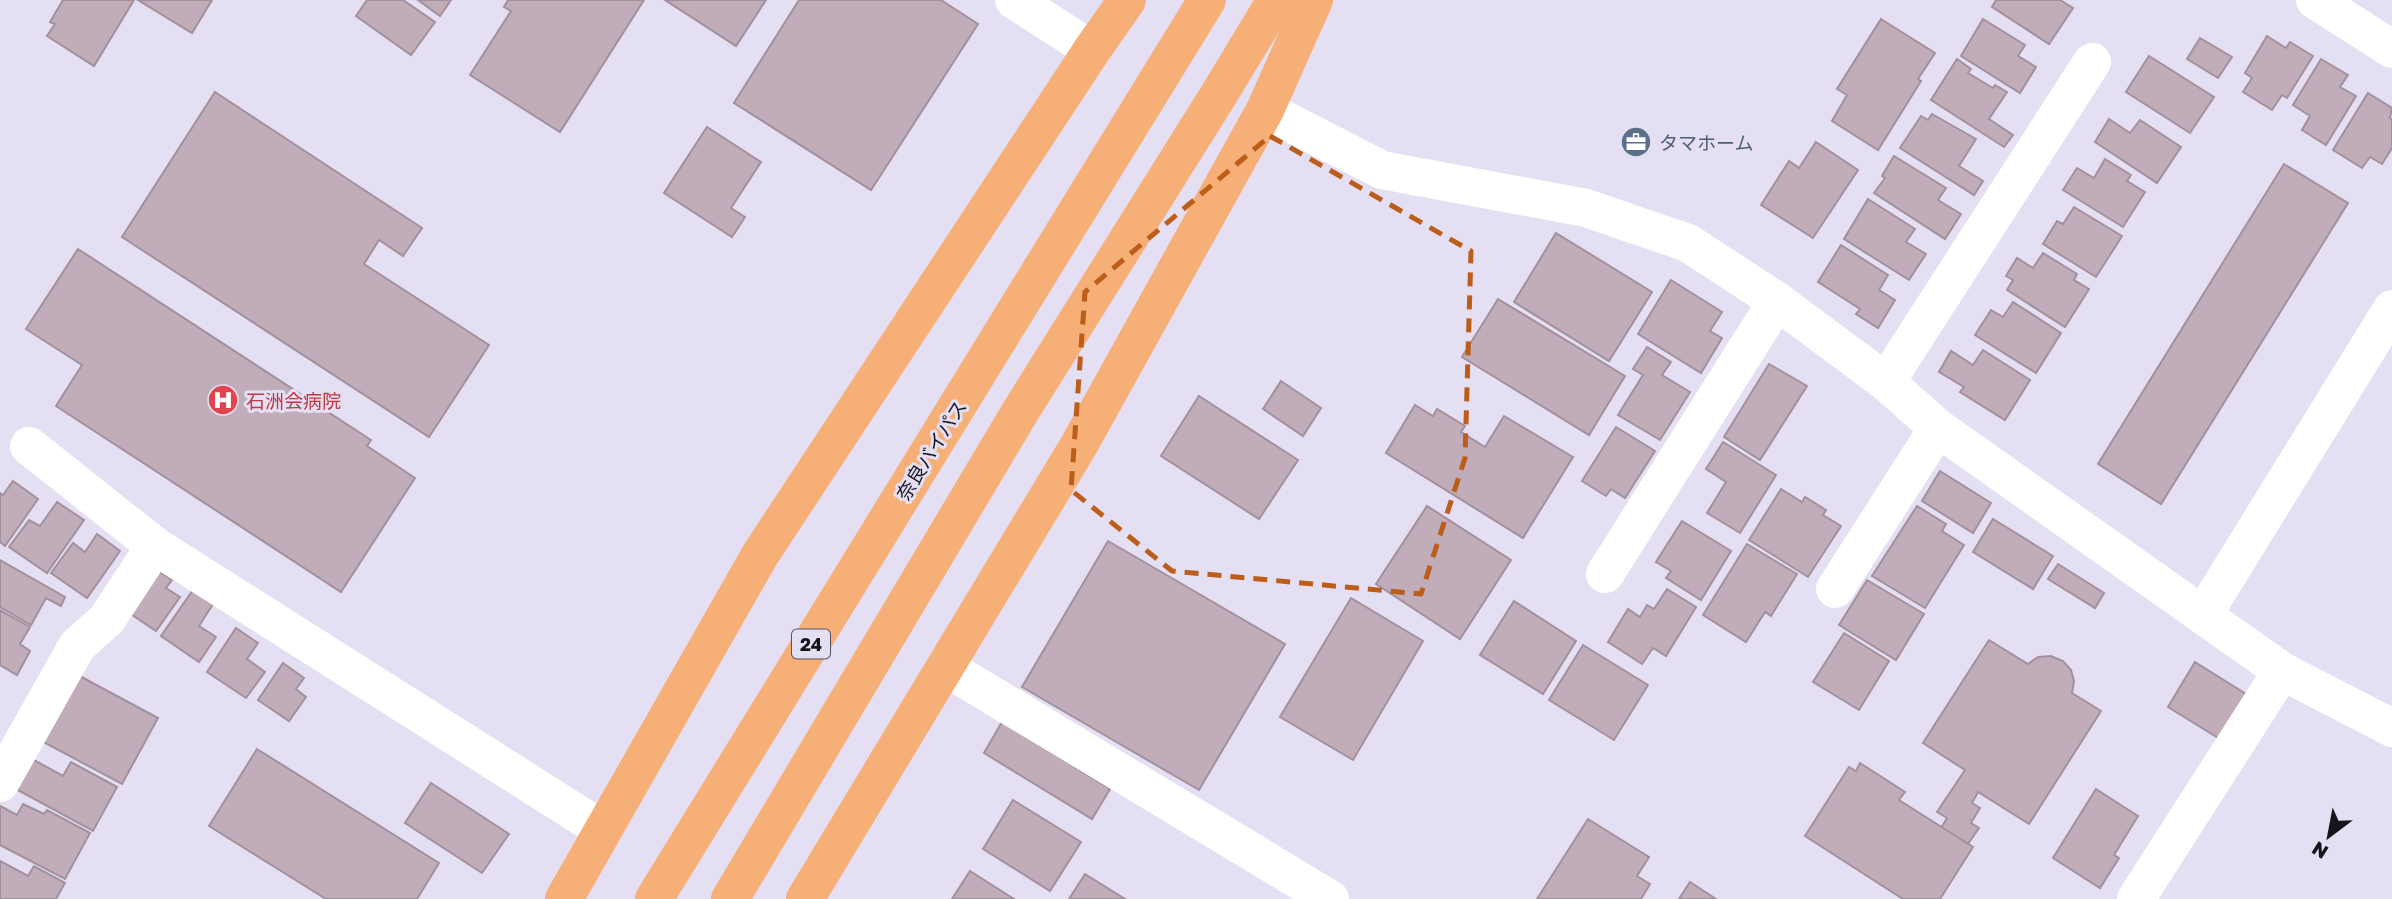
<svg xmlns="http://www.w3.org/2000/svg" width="2392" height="899" font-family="'Golos Text','Noto Sans JP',sans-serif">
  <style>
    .building { fill: #c1adba; stroke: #a3909d; stroke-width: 2 }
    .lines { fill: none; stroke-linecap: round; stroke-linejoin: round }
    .minor { stroke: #fff; stroke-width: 38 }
    .trunk { stroke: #f6af76; stroke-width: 38 }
    .marked { fill: none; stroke: #bd5d1a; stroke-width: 5; stroke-dasharray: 14 9; stroke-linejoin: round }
    .labels { text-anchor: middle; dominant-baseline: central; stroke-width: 6; stroke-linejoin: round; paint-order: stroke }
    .shield { fill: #e5dff4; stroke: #55525d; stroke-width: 2 }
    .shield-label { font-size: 18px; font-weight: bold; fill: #17151c }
    .service-label { font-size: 19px; fill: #4e5e75; stroke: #e5dff4; text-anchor: start }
    .health-label { font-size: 19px; fill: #be3a42; stroke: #e5dff4; text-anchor: start }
    .street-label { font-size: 19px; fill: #17151c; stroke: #e5dff4 }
  </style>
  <rect width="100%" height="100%" fill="#e5dff4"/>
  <g class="building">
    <path d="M 63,0 L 134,0 L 94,66 L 47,36 L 55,24 L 50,22 Z"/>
    <path d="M 138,0 L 212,0 L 192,33 Z"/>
    <path d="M 367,0 L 403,0 L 435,22 L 411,55 L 356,16 Z"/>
    <path d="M 418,0 L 451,0 L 440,16 Z"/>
    <path d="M 508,0 L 644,0 L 560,132 L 470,75 L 511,11 L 504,7 Z"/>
    <path d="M 665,0 L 766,0 L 736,46 Z"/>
    <path d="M 799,0 L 941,0 L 978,24 L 871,190 L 734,103 Z"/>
    <path d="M 1996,0 L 2060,0 L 2073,8 L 2049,44 L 1992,7 Z"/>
    <path d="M 1881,19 L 1935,53 L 1918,79 L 1921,81 L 1878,150 L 1832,121 L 1847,95 L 1837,89 Z"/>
    <path d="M 1983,19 L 2025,45 L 2018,56 L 2036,67 L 2020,93 L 1961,56 Z"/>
    <path d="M 2267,36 L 2286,48 L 2290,42 L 2313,56 L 2287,98 L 2282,95 L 2272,110 L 2243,92 L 2252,78 L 2245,73 Z"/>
    <path d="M 2200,38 L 2232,57 L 2218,78 L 2187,59 Z"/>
    <path d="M 2149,56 L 2214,97 L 2190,133 L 2126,92 Z"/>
    <path d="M 1957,59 L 1971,69 L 1968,73 L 1993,88 L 1995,85 L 2007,92 L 1989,119 L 2013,135 L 2004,147 L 1931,100 Z"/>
    <path d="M 2321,59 L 2348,75 L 2340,87 L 2356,96 L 2326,145 L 2302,130 L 2310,116 L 2293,105 Z"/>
    <path d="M 215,92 L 422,228 L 403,256 L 379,240 L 364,264 L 489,345 L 429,437 L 122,237 Z"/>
    <path d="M 2368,93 L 2392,108 L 2390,118 L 2392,120 L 2392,148 L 2382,164 L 2370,157 L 2362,168 L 2333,150 Z"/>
    <path d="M 1932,114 L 1976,139 L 1959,166 L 1983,181 L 1974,195 L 1900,148 L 1921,116 L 1928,120 Z"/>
    <path d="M 2109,119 L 2130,133 L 2140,120 L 2181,147 L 2157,183 L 2095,142 Z"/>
    <path d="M 707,127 L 761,162 L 731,208 L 745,217 L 732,237 L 664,193 Z"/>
    <path d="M 1816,142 L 1858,170 L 1813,238 L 1761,205 L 1789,161 L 1799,168 Z"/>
    <path d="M 1894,156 L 1946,188 L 1938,200 L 1961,214 L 1945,239 L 1874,193 L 1885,178 L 1882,176 Z"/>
    <path d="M 2105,159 L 2131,175 L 2127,181 L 2145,192 L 2123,227 L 2063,190 L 2077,168 L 2094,178 Z"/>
    <path d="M 2284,164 L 2348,203 L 2161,504 L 2098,464 Z"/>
    <path d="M 1868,199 L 1915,229 L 1906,242 L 1926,254 L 1909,280 L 1844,239 Z"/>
    <path d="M 2074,207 L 2122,236 L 2096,277 L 2043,244 L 2057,221 L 2063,224 Z"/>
    <path d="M 1556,233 L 1652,292 L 1609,361 L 1514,302 Z"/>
    <path d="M 1841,245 L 1888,275 L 1879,290 L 1895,300 L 1878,328 L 1856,314 L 1860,309 L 1818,282 Z"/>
    <path d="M 78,249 L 371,440 L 367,446 L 415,478 L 341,592 L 56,406 L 82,365 L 26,329 Z"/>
    <path d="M 2043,253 L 2077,274 L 2074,280 L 2089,289 L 2065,327 L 2007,290 L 2013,280 L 2006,276 L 2017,258 L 2033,268 Z"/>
    <path d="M 1671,280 L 1722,312 L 1710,331 L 1722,338 L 1701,373 L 1638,334 Z"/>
    <path d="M 1498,299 L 1625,376 L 1589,435 L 1462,357 Z"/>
    <path d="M 2013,302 L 2061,333 L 2036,373 L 1975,335 L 1991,310 L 2003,317 Z"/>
    <path d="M 1647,347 L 1671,362 L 1662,375 L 1690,392 L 1660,440 L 1618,415 L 1643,375 L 1633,369 Z"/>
    <path d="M 1983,350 L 2030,380 L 2005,420 L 1960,392 L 1964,387 L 1939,372 L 1951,351 L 1973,365 Z"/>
    <path d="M 1769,364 L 1807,386 L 1760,460 L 1724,437 Z"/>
    <path d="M 1281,381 L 1321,408 L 1303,436 L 1263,409 Z"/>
    <path d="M 1199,396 L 1298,460 L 1259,519 L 1161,456 Z"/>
    <path d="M 1415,405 L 1433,416 L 1437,409 L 1465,426 L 1461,432 L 1485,447 L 1504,416 L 1573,457 L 1523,538 L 1386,453 Z"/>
    <path d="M 1616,427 L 1655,451 L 1625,498 L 1611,489 L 1606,496 L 1582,481 Z"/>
    <path d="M 1723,442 L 1776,475 L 1740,533 L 1707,513 L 1726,482 L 1706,469 Z"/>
    <path d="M 1940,471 L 1991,503 L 1973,533 L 1922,501 Z"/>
    <path d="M 13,481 L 38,499 L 5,546 L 0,542 L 0,493 L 3,495 Z"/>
    <path d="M 1781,489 L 1802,502 L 1805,497 L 1826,510 L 1823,515 L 1841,526 L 1808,577 L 1749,540 Z"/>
    <path d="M 57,502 L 84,520 L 47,573 L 9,547 L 29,520 L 40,526 Z"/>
    <path d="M 1427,506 L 1511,560 L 1460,639 L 1376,584 Z"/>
    <path d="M 1917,506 L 1946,524 L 1942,531 L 1964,545 L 1925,608 L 1872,576 Z"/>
    <path d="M 1993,519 L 2053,556 L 2033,589 L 1973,552 Z"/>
    <path d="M 1682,521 L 1731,551 L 1701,600 L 1666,578 L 1671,571 L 1656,562 Z"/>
    <path d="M 97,534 L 120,551 L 87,598 L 51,573 L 73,543 L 85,552 Z"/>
    <path d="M 1108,541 L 1285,644 L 1199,790 L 1022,687 Z"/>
    <path d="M 1747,544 L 1797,574 L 1771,616 L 1765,612 L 1746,642 L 1703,615 Z"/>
    <path d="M 0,560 L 65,597 L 61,606 L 46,598 L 31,625 L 0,607 Z"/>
    <path d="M 2058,564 L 2104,593 L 2095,608 L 2048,579 Z"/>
    <path d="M 150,566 L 172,580 L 166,588 L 180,597 L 156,631 L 122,608 Z"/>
    <path d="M 1867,580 L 1924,614 L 1896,660 L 1839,625 Z"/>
    <path d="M 1667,589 L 1696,607 L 1666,656 L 1653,648 L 1642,664 L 1608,642 L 1628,609 L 1640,617 L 1647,605 L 1654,609 Z"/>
    <path d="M 193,590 L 213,604 L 199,626 L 216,637 L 199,662 L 161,636 Z"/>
    <path d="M 1351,598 L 1423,641 L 1353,760 L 1280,717 Z"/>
    <path d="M 1514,601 L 1576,641 L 1543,694 L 1480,655 Z"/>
    <path d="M 0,610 L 30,627 L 20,644 L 30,651 L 17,675 L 0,665 Z"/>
    <path d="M 236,628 L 258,643 L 247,659 L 265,672 L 246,698 L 207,672 Z"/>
    <path d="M 1844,633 L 1889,661 L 1859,710 L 1813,682 Z"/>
    <path d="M 1989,640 L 2028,664 L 2038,657 L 2051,656 L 2063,661 L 2071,670 L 2074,681 L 2072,693 L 2101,711 L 2029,824 L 1978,792 L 1972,803 L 1980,808 L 1971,823 L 1979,828 L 1968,844 L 1941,828 L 1947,818 L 1937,812 L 1965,770 L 1923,743 Z"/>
    <path d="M 1583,645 L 1648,685 L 1614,740 L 1549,700 Z"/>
    <path d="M 2195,662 L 2246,694 L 2218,738 L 2168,707 Z"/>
    <path d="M 283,663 L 304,678 L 296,689 L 306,697 L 289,721 L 258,700 Z"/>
    <path d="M 74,673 L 158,718 L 122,784 L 38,739 Z"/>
    <path d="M 1002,722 L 1110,789 L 1092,819 L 984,753 Z"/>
    <path d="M 257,749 L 439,863 L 417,899 L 326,899 L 209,826 Z"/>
    <path d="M 32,759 L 63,776 L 71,762 L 117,787 L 93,831 L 16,789 Z"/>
    <path d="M 1860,763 L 1905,792 L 1899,800 L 1973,847 L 1940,899 L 1903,899 L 1805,836 L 1849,767 L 1856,771 Z"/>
    <path d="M 431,783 L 509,834 L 482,873 L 405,823 Z"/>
    <path d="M 2096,789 L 2138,816 L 2114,855 L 2119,858 L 2100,888 L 2053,858 Z"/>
    <path d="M 1013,800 L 1081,842 L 1050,891 L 983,849 Z"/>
    <path d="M 23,804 L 44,814 L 47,810 L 90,833 L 65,879 L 0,845 L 0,806 L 17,815 Z"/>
    <path d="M 1588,819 L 1649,857 L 1637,876 L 1650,884 L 1641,899 L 1537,899 Z"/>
    <path d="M 0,861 L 28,876 L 34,866 L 65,883 L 56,899 L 0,899 Z"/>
    <path d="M 970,871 L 1014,899 L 952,899 Z"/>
    <path d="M 1085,874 L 1125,899 L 1069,899 Z"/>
    <path d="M 1690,882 L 1716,899 L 1679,899 Z"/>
  </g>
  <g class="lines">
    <g class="minor">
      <path d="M 1014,0 L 1092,50"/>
      <path d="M 2315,0 L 2392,49"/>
      <path d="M 1265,110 L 1382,170 L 1586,208 L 1688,243 L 1777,301 L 1886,382 L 1938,428 L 2282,671 L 2392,728"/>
      <path d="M 1886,382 L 2092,62"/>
      <path d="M 29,446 L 155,546 L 603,830"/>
      <path d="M 1605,574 L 1777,301"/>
      <path d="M 1835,589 L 1938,428"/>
      <path d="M 2203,615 L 2392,309"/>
      <path d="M 945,667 L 1330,899"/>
      <path d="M 0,783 L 77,646 L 107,619 L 155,546"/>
      <path d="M 2136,899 L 2282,671"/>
    </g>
    <g class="trunk">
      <path d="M 564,899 L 760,555 L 1092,50 L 1127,0"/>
      <path d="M 654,899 L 1207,0"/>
      <path d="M 730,899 L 1020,412 L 1221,91 L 1276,0"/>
      <path d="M 805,899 L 1079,445 L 1265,110 L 1314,0"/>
    </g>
  </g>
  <path class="marked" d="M 1270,136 L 1471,251 L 1465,458 L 1421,594 L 1172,571 L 1071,490 L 1085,292 Z"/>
  <defs>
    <g id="office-disc" transform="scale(1.575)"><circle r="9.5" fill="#5c6f8a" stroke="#e5dff4"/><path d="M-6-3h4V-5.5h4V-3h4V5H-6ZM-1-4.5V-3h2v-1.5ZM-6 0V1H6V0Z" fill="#fff"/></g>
    <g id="hospital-disc" transform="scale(1.575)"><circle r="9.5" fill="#e0444e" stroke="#e5dff4"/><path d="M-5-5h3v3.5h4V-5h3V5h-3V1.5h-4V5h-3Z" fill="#fff"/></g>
  </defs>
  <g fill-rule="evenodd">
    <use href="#office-disc" x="1636" y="142"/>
    <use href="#hospital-disc" x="223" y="400"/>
  </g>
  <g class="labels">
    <rect class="shield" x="792" y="629.5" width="38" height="29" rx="5"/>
    <g class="shield-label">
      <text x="811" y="644">24</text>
    </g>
    <g class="service-label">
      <text x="1659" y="142">タマホーム</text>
    </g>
    <g class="health-label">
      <text x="246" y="400">石洲会病院</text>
    </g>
    <g class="street-label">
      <text transform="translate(931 450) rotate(-58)">奈良バイパス</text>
    </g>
  </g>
  <g transform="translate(2329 836) rotate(212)" stroke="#e5dff4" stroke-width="5" paint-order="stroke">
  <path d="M0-5L12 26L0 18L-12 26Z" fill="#17151c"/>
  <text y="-10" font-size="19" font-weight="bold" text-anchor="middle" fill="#17151c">N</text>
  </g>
</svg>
